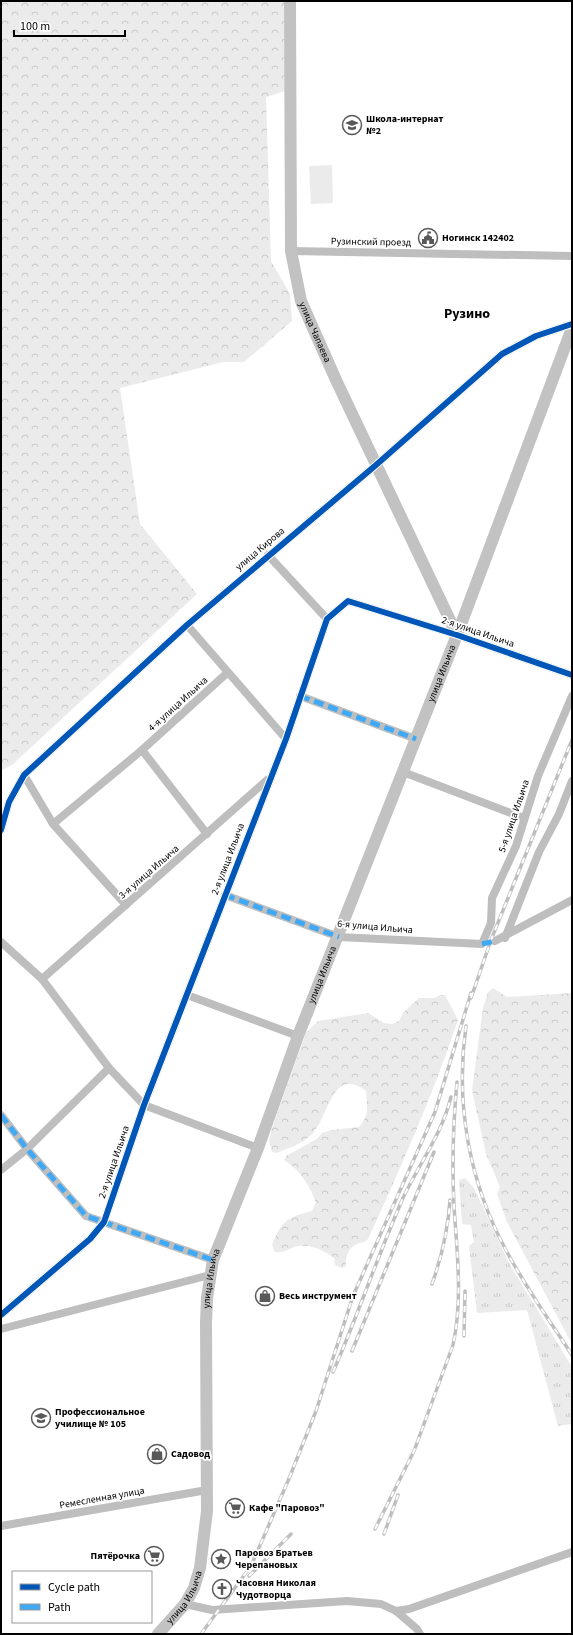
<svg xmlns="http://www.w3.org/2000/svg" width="573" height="1635" font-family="'Source Sans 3',sans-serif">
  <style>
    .grass { fill: url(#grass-tufts) }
    .forest { fill: url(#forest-crowns) }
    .garden { fill: #ebebeb }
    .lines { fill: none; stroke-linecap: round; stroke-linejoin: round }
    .street { stroke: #bebebe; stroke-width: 8 }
    .secondary { stroke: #c2c2c2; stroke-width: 12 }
    .rail-casing { stroke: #bebebe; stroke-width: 3.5 }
    .rail { stroke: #fff; stroke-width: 2; stroke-dasharray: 6; stroke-linecap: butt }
    .quiet { stroke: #3fa9f5; stroke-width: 5; stroke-dasharray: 10 5; stroke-linecap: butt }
    .cycleway-casing { stroke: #fff; stroke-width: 8 }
    .cycleway { stroke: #0057b8; stroke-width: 6 }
    .labels { text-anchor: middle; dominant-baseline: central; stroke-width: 3.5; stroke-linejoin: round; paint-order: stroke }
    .poi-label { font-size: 10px; font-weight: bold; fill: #000; stroke: #fff; text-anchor: start }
    .street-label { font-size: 10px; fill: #000; stroke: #fff }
    .district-label { font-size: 14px; font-weight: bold; fill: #000; stroke: #fff }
  </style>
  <defs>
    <pattern id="grass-tufts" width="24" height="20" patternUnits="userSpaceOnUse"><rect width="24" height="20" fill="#ebebeb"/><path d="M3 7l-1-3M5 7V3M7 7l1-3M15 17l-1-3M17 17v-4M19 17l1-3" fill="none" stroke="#c8c8c8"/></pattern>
    <pattern id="forest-crowns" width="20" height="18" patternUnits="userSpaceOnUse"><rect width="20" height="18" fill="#ebebeb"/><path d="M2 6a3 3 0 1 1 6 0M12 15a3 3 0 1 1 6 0" fill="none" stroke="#c8c8c8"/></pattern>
  </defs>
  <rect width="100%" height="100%" fill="#fff"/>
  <path class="grass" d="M 465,1178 L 474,1188 L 509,1263 L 572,1367 L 572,1424 L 558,1426 L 527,1310 L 477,1313 L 469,1246 L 474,1242 L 471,1225 L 462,1224 L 459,1180 Z"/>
  <g class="forest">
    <path d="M 1,1 L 284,1 L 285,91 L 266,97 L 271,261 L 290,294 L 292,321 L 244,362 L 223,362 L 120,388 L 140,524 L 197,594 L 13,764 L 1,771 Z"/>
    <path d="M 493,988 L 507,997 L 572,993 L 572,1344 L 507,1222 L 497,1194 L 500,1187 L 486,1154 L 472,1090 L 483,1008 L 488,992 Z"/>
    <path d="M 440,995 L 445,995 L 458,1020 C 433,1095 401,1167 368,1239 C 364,1243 362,1242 357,1244 C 348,1248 345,1257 346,1266 L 342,1268 L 335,1265 L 334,1258 C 325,1251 311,1244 299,1246 C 290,1247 285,1254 275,1252 L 272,1245 C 281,1221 288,1217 312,1211 L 316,1203 C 310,1186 300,1170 284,1160 L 286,1156 L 317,1139 L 322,1133 L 332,1130 L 359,1127 C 370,1114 367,1107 366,1091 C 332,1065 329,1117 312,1134 C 302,1144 289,1148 276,1153 L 272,1152 L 269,1141 L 272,1128 L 306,1033 L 318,1021 L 368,1013 L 384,1023 L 392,1024 L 399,1021 L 403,1013 L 419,998 L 435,998 Z"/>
  </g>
  <path class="garden" d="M 332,165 L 333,203 L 311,204 L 309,166 Z"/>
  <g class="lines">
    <g class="street">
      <path d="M 291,251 L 572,256"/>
      <path d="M 268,555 L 327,619"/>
      <path d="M 187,625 L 286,739"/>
      <path d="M 300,696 L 416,739"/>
      <path d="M 142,750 L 207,834"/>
      <path d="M 403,772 L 524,818"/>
      <path d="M 24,775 L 53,824 L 126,905"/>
      <path d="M 53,824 L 142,750 L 227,673"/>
      <path d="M 1,830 L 9,802 L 24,775 L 187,625 L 376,465 L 502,354 L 536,336 L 572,324"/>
      <path d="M 225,895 L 339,937 L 482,944 L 491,923 L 492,898 L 516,846 L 538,776 L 572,696"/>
      <path d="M 505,938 L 539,852 L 559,814 L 572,781"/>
      <path d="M 495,941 L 572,900"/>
      <path d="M 1,942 L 42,979 L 109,1068 L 144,1105 L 258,1148"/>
      <path d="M 42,979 L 267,780"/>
      <path d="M 187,995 L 298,1036"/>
      <path d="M 1,1115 L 27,1149 L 86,1216 L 213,1260"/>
      <path d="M 1,1170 L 27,1149 L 109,1068"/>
      <path d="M 1,1315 L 90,1239 L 104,1222 L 144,1105 L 286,739 L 327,619 L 348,601 L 457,635 L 572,675"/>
      <path d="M 1,1329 L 210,1275"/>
      <path d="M 1,1526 L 207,1490"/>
      <path d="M 185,1604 L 212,1610 L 347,1601 L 381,1604 L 396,1611 L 409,1609 L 572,1552"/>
      <path d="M 396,1611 L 417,1629 L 420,1634"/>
    </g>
    <g class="secondary">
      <path id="s1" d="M 290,1 L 291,251 L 301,301 L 336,380 L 457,635"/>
      <path id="s2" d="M 158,1634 L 185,1604 L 194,1588 L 200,1568 L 207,1511 L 206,1323 L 207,1298 L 213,1260 L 258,1148 L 298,1036 L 457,635 L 572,328"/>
    </g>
    <g class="rail-casing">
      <g id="rail">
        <path d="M 471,998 L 491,940 L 572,740"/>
        <path d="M 466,1026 C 455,1103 469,1183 507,1252 C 526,1288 550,1321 572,1355"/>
        <path d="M 432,1284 C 442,1256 448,1230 450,1200"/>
        <path d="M 464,1336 L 465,1291"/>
        <path d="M 352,1351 L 434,1152"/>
        <path d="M 333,1372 C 358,1315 378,1255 403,1198 C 419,1164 442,1134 451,1097"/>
        <path d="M 375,1529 L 414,1451 L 453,1345 C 463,1299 457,1253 454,1206 C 452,1165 453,1124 457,1082"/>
        <path d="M 384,1534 L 398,1495"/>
        <path d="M 249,1576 L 291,1534"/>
        <path d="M 201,1634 L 251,1566 L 288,1481 L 316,1411 L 353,1296 L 435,1112 L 471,993"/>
      </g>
    </g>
    <use href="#rail" class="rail"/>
    <g class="quiet">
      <path d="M 300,696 L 416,739"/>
      <path d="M 225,895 L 339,937"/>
      <path d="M 482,944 L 495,941"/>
      <path d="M 1,1115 L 27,1149 L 86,1216 L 213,1260"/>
    </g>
    <g class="cycleway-casing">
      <g id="cycleway">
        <path d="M 1,830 L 9,802 L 24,775 L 187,625 L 376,465 L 502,354 L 536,336 L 572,324"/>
        <path d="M 1,1315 L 90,1239 L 104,1222 L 144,1105 L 286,739 L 327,619 L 348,601 L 457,635 L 572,675"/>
      </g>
    </g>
    <use href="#cycleway" class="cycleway"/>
  </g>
  <defs>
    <g id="school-ring" transform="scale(1)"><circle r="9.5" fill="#fff" stroke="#595959" stroke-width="1.5"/><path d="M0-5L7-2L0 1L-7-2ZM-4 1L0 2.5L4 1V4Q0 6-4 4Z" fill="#595959"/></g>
    <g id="civic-ring" transform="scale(1)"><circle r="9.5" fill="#fff" stroke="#595959" stroke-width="1.5"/><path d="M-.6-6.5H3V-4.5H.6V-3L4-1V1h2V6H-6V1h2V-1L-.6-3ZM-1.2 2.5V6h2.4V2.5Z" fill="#595959"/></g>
    <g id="shop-ring" transform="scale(1)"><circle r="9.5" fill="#fff" stroke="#595959" stroke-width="1.5"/><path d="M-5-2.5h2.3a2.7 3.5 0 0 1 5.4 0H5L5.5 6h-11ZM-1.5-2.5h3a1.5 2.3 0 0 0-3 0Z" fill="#595959"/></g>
    <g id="university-ring" transform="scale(1)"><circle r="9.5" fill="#fff" stroke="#595959" stroke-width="1.5"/><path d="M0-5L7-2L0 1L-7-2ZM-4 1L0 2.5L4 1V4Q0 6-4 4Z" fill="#595959"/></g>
    <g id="supermarket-ring" transform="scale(1)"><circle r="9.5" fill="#fff" stroke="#595959" stroke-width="1.5"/><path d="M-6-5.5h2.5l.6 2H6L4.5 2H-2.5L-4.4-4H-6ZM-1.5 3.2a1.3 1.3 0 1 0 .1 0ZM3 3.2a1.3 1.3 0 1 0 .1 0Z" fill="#595959"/></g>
    <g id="sight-ring" transform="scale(1)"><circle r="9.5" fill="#fff" stroke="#595959" stroke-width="1.5"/><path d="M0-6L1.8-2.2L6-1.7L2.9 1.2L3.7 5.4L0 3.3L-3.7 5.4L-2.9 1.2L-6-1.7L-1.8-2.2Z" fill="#595959"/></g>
    <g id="church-ring" transform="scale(1)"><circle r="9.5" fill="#fff" stroke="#595959" stroke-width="1.5"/><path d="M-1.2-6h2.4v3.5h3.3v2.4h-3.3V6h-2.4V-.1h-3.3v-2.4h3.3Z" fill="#595959"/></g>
  </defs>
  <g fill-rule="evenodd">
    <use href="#school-ring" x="352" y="125"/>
    <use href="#civic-ring" x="428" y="238"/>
    <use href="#shop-ring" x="265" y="1296"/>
    <use href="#university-ring" x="41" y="1418"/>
    <use href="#shop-ring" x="157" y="1454"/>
    <use href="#supermarket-ring" x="235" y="1508"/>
    <use href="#supermarket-ring" x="154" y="1556"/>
    <use href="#sight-ring" x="221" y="1559"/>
    <use href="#church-ring" x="222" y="1589"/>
  </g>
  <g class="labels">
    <g class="poi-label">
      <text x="366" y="119">Школа-интернат<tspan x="366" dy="12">№2</tspan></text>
      <text x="442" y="238">Ногинск 142402</text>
      <text x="279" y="1296">Весь инструмент</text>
      <text x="55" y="1412">Профессиональное<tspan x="55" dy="12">училище № 105</tspan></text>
      <text x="171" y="1454">Садовод</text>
      <text x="249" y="1508">Кафе "Паровоз"</text>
      <text x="235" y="1553">Паровоз Братьев<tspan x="235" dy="12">Черепановых</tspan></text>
      <text x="140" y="1556" text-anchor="end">Пятёрочка</text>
      <text x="236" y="1583">Часовня Николая<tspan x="236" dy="12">Чудотворца</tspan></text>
    </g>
    <g class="street-label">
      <text transform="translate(371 242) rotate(1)">Рузинский проезд</text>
      <text stroke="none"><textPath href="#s1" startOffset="335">улица Чапаева</textPath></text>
      <text transform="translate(260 549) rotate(-40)">улица Кирова</text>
      <text transform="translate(478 632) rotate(19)">2-я улица Ильича</text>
      <text stroke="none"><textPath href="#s2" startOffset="1018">улица Ильича</textPath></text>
      <text transform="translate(178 704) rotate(-42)">4-я улица Ильича</text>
      <text transform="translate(514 816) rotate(-71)">5-я улица Ильича</text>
      <text transform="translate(228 859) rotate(-69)">2-я улица Ильича</text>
      <text transform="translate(149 872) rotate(-41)">3-я улица Ильича</text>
      <text transform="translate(375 927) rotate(5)">6-я улица Ильича</text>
      <text stroke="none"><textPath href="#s2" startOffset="694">улица Ильича</textPath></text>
      <text transform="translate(114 1162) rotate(-71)">2-я улица Ильича</text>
      <text stroke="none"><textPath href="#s2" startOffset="370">улица Ильича</textPath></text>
      <text transform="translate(102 1498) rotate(-10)">Ремесленная улица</text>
      <text stroke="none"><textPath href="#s2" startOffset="46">улица Ильича</textPath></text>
    </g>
    <g class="district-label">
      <text x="467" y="314">Рузино</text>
    </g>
  </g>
  <rect width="573" height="1635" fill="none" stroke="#000000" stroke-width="4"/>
  <rect x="12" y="1571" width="140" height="52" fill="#ffffff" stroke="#999999"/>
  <rect x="20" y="1584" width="20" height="6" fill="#0057b8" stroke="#999999"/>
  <text x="48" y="1591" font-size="12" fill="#000000">Cycle path</text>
  <rect x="20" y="1604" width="20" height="6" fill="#3fa9f5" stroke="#999999"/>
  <text x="48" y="1611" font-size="12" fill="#000000">Path</text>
  <path d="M14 30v6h111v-6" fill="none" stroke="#000000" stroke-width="2"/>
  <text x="20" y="30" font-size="12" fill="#000000" stroke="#ffffff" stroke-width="3" paint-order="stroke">100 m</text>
</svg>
